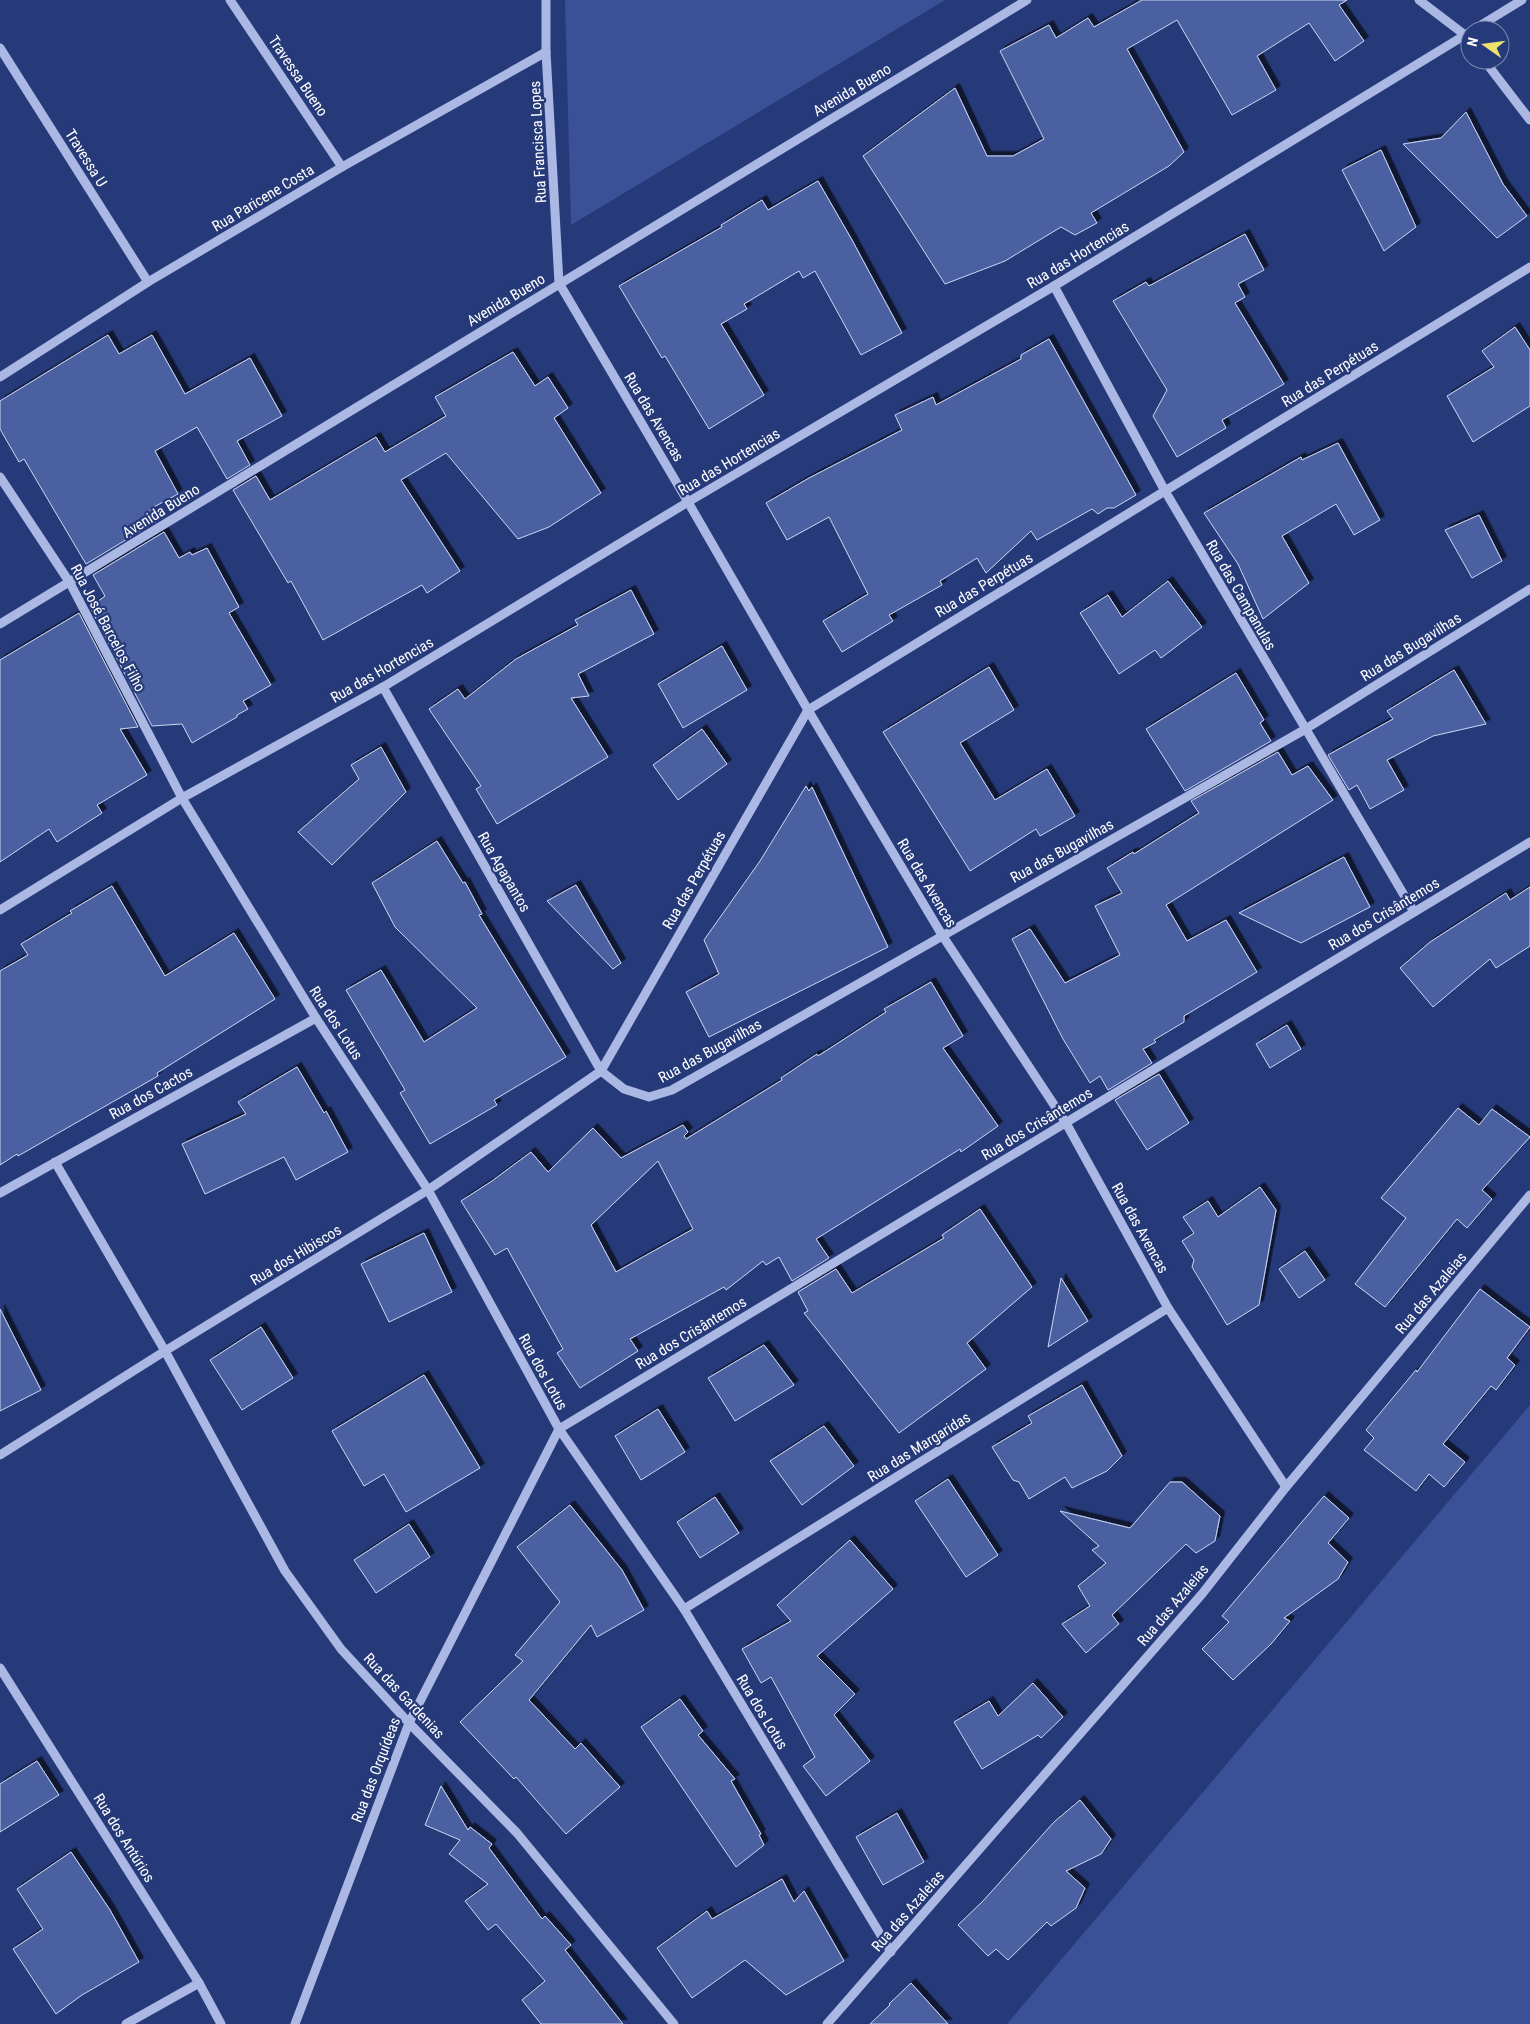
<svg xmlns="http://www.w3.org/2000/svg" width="1530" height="2024" font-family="'Roboto Condensed',sans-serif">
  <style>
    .green { fill: #3a5197 }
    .building { fill: #4b60a0; stroke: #ccd6f3; fill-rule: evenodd; filter: url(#shadow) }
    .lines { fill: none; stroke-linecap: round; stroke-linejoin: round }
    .minor { stroke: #aab8e3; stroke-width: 9 }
    .labels { text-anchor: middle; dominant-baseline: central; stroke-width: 4.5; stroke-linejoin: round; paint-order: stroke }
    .street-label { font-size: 15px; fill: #fff; stroke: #263a7a }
  </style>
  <defs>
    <filter id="shadow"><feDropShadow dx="4.5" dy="-4.5" stdDeviation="0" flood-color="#0009"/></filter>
  </defs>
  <rect width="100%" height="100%" fill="#263a7a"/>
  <g class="green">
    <path d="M 565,0 L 945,0 L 571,225 Z"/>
    <path d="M 1530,1405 L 1530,2024 L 1007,2024 Z"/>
  </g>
  <g class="building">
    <path d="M 1142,0 L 1347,0 L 1339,5 L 1364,41 L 1335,61 L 1309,23 L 1257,56 L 1276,90 L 1232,115 L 1177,20 L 1127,49 L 1184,152 L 1169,166 L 1091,213 L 1097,223 L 1075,235 L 1061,227 L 1005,261 L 945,284 L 863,156 L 955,88 L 987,156 L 1013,156 L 1044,139 L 1000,51 L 1049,25 L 1056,38 L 1088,18 L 1094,27 Z"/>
    <path d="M 1466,112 L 1503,184 L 1527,216 L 1497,238 L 1403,144 L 1441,138 Z"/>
    <path d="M 1381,150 L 1416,227 L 1384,251 L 1342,170 Z"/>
    <path d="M 818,181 L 852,240 L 902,333 L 861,355 L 815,271 L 803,278 L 799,271 L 744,304 L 747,309 L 721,324 L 764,395 L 709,429 L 665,356 L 662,358 L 619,286 L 722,227 L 721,225 L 762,200 L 768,210 Z"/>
    <path d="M 1245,234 L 1264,270 L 1238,284 L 1245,297 L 1235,303 L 1284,384 L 1222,420 L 1226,428 L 1177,457 L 1153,416 L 1167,390 L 1113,301 L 1146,282 L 1149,286 Z"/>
    <path d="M 1515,327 L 1530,350 L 1530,406 L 1473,442 L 1447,396 L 1494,367 L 1482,351 Z"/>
    <path d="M 108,335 L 119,354 L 152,335 L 185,394 L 250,358 L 282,416 L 237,441 L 250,465 L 227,479 L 197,427 L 155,451 L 178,494 L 150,509 L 157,521 L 86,564 L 24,459 L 19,462 L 0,429 L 0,401 Z"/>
    <path d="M 1049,339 L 1136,495 L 1114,508 L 1107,508 L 1098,514 L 1092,509 L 1037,540 L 1031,531 L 986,573 L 977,558 L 940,581 L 942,585 L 889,615 L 893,621 L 842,652 L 823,621 L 868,594 L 829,517 L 787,540 L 766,503 L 809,478 L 902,430 L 895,415 L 933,397 L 936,405 L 1021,359 L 1021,355 Z"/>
    <path d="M 513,352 L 535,386 L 548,377 L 568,408 L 554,418 L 601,493 L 549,527 L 518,539 L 446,453 L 401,480 L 460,571 L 427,593 L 422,585 L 323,640 L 291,581 L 288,583 L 233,490 L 256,476 L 270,500 L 376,437 L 385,452 L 446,416 L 435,397 Z"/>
    <path d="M 1338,443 L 1380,520 L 1354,535 L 1336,504 L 1282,536 L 1309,583 L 1263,619 L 1238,564 L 1204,513 L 1301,457 L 1302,460 Z"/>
    <path d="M 1479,515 L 1502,561 L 1472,578 L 1445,530 Z"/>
    <path d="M 164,532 L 179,558 L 190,552 L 192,555 L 207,548 L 239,607 L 229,613 L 271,685 L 243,701 L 248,709 L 237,715 L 237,717 L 192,743 L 182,724 L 152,726 L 90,607 L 105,596 L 93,575 Z"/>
    <path d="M 1168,581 L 1202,627 L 1161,658 L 1155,650 L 1119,674 L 1080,613 L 1108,595 L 1122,617 Z"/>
    <path d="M 631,590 L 654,634 L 578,674 L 589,696 L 571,698 L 608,757 L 497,824 L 476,789 L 481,786 L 429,709 L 458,689 L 465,699 L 516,659 L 578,625 L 575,620 Z"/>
    <path d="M 79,613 L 138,727 L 120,729 L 147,775 L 97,805 L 102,813 L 57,842 L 49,829 L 0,862 L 0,660 Z"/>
    <path d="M 722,646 L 747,690 L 683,728 L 658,684 Z"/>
    <path d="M 989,667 L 1014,710 L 960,743 L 995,800 L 1047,769 L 1075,816 L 1040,836 L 1036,829 L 970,871 L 883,732 Z"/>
    <path d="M 1454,670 L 1486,724 L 1433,736 L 1387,760 L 1404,790 L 1370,809 L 1357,785 L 1349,790 L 1328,755 L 1393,719 L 1387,711 Z"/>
    <path d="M 1236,673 L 1264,720 L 1260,723 L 1271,741 L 1185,791 L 1146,729 Z"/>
    <path d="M 702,729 L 727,764 L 678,800 L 653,765 Z"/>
    <path d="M 381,747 L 406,792 L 332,865 L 298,832 L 359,779 L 351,765 Z"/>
    <path d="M 1278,752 L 1292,775 L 1308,766 L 1333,800 L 1166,905 L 1187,941 L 1226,920 L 1257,972 L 1184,1016 L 1184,1022 L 1154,1040 L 1156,1042 L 1143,1049 L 1152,1063 L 1108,1090 L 1100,1076 L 1090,1083 L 1063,1039 L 1012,939 L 1030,929 L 1065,983 L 1120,955 L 1095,906 L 1122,893 L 1107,868 L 1133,852 L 1134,854 L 1199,813 L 1191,801 Z"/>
    <path d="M 806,786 L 809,791 L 812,787 L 888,947 L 709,1037 L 686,992 L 719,974 L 704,940 L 760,861 Z"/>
    <path d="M 437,841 L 463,883 L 465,882 L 482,914 L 479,915 L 566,1057 L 494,1100 L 497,1105 L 430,1144 L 400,1093 L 405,1090 L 346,990 L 381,970 L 424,1042 L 477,1008 L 395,927 L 372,883 Z"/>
    <path d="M 1344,857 L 1370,907 L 1301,943 L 1239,913 Z"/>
    <path d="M 576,885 L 621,963 L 613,969 L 547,901 Z"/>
    <path d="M 112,886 L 165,976 L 234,933 L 275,999 L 157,1073 L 158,1076 L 18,1156 L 17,1154 L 0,1165 L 0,971 L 28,955 L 21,944 L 72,913 L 70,911 Z"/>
    <path d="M 1530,887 L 1530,946 L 1496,968 L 1490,959 L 1433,1007 L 1400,968 L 1430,942 L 1506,893 L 1510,900 Z"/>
    <path d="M 931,982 L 963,1036 L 943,1048 L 998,1126 L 961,1152 L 960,1149 L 816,1239 L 829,1258 L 792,1281 L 779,1257 L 766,1265 L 763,1261 L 726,1290 L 724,1287 L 630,1339 L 638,1351 L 580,1388 L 557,1353 L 563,1349 L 507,1248 L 495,1255 L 461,1201 L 492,1181 L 531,1152 L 548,1172 L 593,1128 L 621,1158 L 683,1125 L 688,1132 L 684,1136 L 686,1139 L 782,1080 L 781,1078 L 817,1054 L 818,1056 L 886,1012 L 884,1009 ZM 658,1161 L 693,1229 L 616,1272 L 591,1225 Z"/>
    <path d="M 1287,1025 L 1301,1049 L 1270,1068 L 1256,1044 Z"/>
    <path d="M 297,1067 L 324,1113 L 326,1111 L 348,1152 L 296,1180 L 284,1157 L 205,1194 L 182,1144 L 246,1114 L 238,1102 Z"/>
    <path d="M 1159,1074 L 1189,1123 L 1147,1150 L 1115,1100 Z"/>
    <path d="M 1458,1108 L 1479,1125 L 1492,1109 L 1530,1137 L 1482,1190 L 1492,1199 L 1467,1228 L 1457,1219 L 1385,1307 L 1355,1284 L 1406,1218 L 1381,1198 Z"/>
    <path d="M 1260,1187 L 1276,1210 L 1259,1305 L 1227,1325 L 1192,1267 L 1194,1260 L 1182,1241 L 1194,1233 L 1183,1217 L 1208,1201 L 1218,1217 Z"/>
    <path d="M 980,1209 L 1032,1287 L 967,1343 L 986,1369 L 899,1433 L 804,1313 L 808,1311 L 798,1292 L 836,1269 L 852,1293 L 944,1238 L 942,1235 Z"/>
    <path d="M 424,1233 L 452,1292 L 389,1322 L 361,1264 Z"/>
    <path d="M 1305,1251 L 1325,1280 L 1299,1298 L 1279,1269 Z"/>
    <path d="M 1061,1278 L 1088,1321 L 1048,1347 Z"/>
    <path d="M 1480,1289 L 1530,1327 L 1507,1358 L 1515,1365 L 1496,1390 L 1491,1386 L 1443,1444 L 1465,1462 L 1444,1487 L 1429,1474 L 1416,1491 L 1364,1450 L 1374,1438 L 1366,1430 L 1416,1370 L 1417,1372 Z"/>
    <path d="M 0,1309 L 41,1390 L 0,1411 Z"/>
    <path d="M 261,1327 L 293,1378 L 242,1410 L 210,1360 Z"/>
    <path d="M 764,1345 L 794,1385 L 735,1421 L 708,1378 Z"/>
    <path d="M 424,1375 L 480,1468 L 406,1512 L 384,1474 L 364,1486 L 332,1431 Z"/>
    <path d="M 1082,1385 L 1122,1456 L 1107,1471 L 1072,1488 L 1065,1477 L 1029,1499 L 1019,1482 L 1013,1480 L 992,1447 L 1032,1423 L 1028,1416 Z"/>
    <path d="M 658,1409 L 685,1452 L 641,1480 L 615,1436 Z"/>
    <path d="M 824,1426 L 854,1466 L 802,1505 L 770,1461 Z"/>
    <path d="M 948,1479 L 998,1555 L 966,1577 L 915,1501 Z"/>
    <path d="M 1170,1482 L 1182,1482 L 1220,1516 L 1215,1541 L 1196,1553 L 1186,1544 L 1112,1615 L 1119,1624 L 1086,1653 L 1062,1624 L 1090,1606 L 1078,1586 L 1106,1563 L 1092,1550 L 1099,1546 L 1060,1511 L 1130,1528 Z"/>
    <path d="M 1324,1496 L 1349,1518 L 1328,1543 L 1348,1562 L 1338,1579 L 1284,1618 L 1290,1621 L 1271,1644 L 1233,1680 L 1202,1649 L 1229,1622 L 1222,1616 Z"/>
    <path d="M 715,1497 L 739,1533 L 700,1558 L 677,1522 Z"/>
    <path d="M 570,1505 L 622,1570 L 644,1610 L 597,1637 L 591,1625 L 529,1700 L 575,1749 L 581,1743 L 620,1787 L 566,1834 L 516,1777 L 514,1779 L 460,1722 L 523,1661 L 515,1655 L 560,1602 L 517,1547 Z"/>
    <path d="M 409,1524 L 430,1557 L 376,1593 L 354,1560 Z"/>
    <path d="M 850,1540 L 893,1589 L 817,1656 L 855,1694 L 834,1715 L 870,1761 L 826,1796 L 803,1766 L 815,1757 L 771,1677 L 761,1683 L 742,1649 L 791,1621 L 777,1605 Z"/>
    <path d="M 1033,1683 L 1063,1717 L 1041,1738 L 1038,1735 L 982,1769 L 954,1722 L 989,1701 L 998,1716 Z"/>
    <path d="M 680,1699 L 703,1731 L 698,1735 L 735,1779 L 731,1781 L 761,1834 L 759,1835 L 764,1845 L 736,1867 L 641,1727 Z"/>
    <path d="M 37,1761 L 59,1795 L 0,1832 L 0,1784 Z"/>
    <path d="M 441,1786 L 468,1830 L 470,1827 L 492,1844 L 489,1848 L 542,1919 L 545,1916 L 571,1945 L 565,1950 L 623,2024 L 541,2024 L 522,2000 L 545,1981 L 496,1924 L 488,1930 L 465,1901 L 488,1884 L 449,1854 L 460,1840 L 425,1825 Z"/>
    <path d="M 1080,1800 L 1111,1839 L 1101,1854 L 1066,1871 L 1085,1888 L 1076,1908 L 1051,1926 L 1047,1922 L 1008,1960 L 996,1949 L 988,1956 L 958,1925 L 983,1901 L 1054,1822 Z"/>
    <path d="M 897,1813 L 924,1862 L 883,1885 L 856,1837 Z"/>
    <path d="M 71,1852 L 110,1910 L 139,1962 L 82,1995 L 56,2014 L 13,1949 L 43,1929 L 17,1889 Z"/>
    <path d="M 782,1879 L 794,1902 L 804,1891 L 844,1961 L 786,1995 L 745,1960 L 692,1998 L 657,1948 L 707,1911 L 712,1919 Z"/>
    <path d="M 911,1983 L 948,2024 L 870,2024 L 890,2005 L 889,2004 Z"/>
  </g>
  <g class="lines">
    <g class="minor">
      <path d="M 230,0 L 342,167"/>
      <path d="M 546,0 L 546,52 L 559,283 L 688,502 L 808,710 L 942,935 L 1066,1123 L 1168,1308 L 1286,1487"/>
      <path d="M 1419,0 L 1465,35 L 1470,41"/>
      <path d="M 1473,30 L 1522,0"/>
      <path d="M 0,48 L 148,282"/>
      <path d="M 1484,60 L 1530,120"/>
      <path d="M 1054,286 L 1165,491 L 1414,912"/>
      <path d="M 0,377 L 148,282 L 342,167 L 546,52"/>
      <path d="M 0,477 L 70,583 L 182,798 L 316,1018 L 428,1190 L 559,1429 L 684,1609 L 891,1952"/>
      <path d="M 0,624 L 1027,0"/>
      <path d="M 383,687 L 601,1071 L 624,1089 L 649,1097 L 672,1090 L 1304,730 L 1530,589"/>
      <path d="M 0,910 L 182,798 L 383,687 L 688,502 L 1054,286 L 1470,32"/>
      <path d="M 55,1162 L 165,1351 L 285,1571 L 341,1649 L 409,1723 L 517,1833 L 674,2024"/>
      <path d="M 0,1193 L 316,1018"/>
      <path d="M 0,1455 L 165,1351 L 428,1190 L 601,1071 L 808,710 L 1530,267"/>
      <path d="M 684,1609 L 1168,1308"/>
      <path d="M 0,1668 L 199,1983 L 221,2024"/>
      <path d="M 126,2024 L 199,1983"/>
      <path d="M 295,2024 L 409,1723 L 559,1429 L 1530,842"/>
      <path d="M 827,2024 L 1202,1594 L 1286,1487 L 1530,1195"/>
    </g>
  </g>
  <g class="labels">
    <g class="street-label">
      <text transform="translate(298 76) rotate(56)">Travessa Bueno</text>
      <text transform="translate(852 90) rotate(-31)">Avenida Bueno</text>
      <text transform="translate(538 142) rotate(-93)">Rua Francisca Lopes</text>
      <text transform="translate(86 158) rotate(58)">Travessa U</text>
      <text transform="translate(263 198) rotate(-31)">Rua Paricene Costa</text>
      <text transform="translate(1078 255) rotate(-31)">Rua das Hortencias</text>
      <text transform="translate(506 300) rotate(-31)">Avenida Bueno</text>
      <text transform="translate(1330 374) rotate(-32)">Rua das Perpétuas</text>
      <text transform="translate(654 417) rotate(59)">Rua das Avencas</text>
      <text transform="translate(729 462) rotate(-31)">Rua das Hortencias</text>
      <text transform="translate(161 511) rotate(-32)">Avenida Bueno</text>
      <text transform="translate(984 585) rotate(-31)">Rua das Perpétuas</text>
      <text transform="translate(1241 595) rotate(60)">Rua das Campanulas</text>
      <text transform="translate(108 628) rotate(62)">Rua José Barcelos Filho</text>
      <text transform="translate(1411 647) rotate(-32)">Rua das Bugavilhas</text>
      <text transform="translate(382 670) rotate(-30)">Rua das Hortencias</text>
      <text transform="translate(1062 851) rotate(-29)">Rua das Bugavilhas</text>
      <text transform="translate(504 872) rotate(60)">Rua Agapantos</text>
      <text transform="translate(694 880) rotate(-60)">Rua das Perpétuas</text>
      <text transform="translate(927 883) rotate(59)">Rua das Avencas</text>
      <text transform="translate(1384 914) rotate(-31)">Rua dos Crisântemos</text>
      <text transform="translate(336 1023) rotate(57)">Rua dos Lotus</text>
      <text transform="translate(710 1051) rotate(-29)">Rua das Bugavilhas</text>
      <text transform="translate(151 1093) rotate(-29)">Rua dos Cactos</text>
      <text transform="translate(1037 1124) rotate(-31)">Rua dos Crisântemos</text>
      <text transform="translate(1140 1228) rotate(61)">Rua das Avencas</text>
      <text transform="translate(296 1255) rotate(-31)">Rua dos Hibiscos</text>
      <text transform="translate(1431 1293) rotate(-50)">Rua das Azaleias</text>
      <text transform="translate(691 1333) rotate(-31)">Rua dos Crisântemos</text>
      <text transform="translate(543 1372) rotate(61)">Rua dos Lotus</text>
      <text transform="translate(919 1447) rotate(-32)">Rua das Margaridas</text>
      <text transform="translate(1173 1605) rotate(-50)">Rua das Azaleias</text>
      <text transform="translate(404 1696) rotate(47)">Rua das Gardenias</text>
      <text transform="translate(762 1712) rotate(59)">Rua dos Lotus</text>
      <text transform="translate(376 1770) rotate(-69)">Rua das Orquídeas</text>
      <text transform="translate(124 1838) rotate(58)">Rua dos Antúrios</text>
      <text transform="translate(908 1911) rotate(-49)">Rua das Azaleias</text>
    </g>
  </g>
  <g transform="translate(1485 45) rotate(284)"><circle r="24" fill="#263a7a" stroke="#7d89af"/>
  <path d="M0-4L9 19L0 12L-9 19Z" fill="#ece16f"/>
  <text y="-8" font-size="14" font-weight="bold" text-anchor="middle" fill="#ffffff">N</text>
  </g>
</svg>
